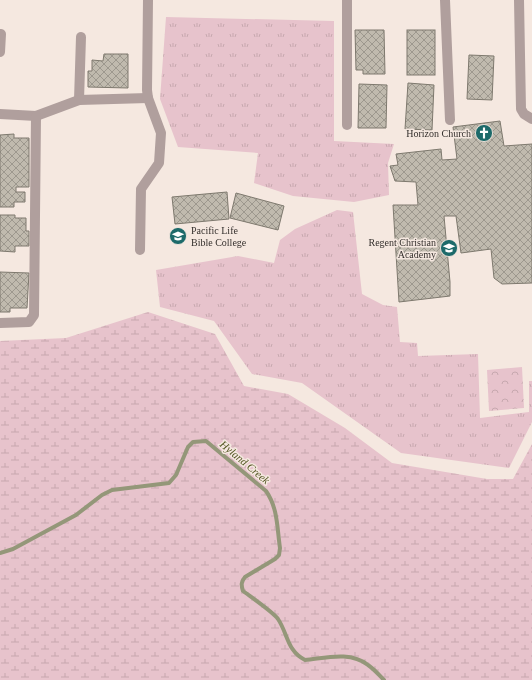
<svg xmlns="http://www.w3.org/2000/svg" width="532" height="680" font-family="Georgia,serif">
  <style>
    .grass { fill: url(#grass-tufts) }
    .forest { fill: url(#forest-crowns) }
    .wetland { fill: url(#wetland-marsh) }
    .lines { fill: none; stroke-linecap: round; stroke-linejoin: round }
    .stream { stroke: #949779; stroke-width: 4 }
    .building { fill: url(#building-cross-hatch); stroke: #7e796e }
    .minor { stroke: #b09f9d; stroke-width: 10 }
    .labels { text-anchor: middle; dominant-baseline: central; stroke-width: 3; stroke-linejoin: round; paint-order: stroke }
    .poi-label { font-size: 10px; fill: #342f2c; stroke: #f5e8e0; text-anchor: end }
    .water-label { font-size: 11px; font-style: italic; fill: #545723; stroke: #f5e8e0 }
  </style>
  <defs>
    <pattern id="grass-tufts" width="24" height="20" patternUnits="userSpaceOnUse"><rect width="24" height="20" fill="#e7c3cc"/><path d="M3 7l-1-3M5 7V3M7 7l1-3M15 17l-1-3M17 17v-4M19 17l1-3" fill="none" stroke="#c7a8af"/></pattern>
    <pattern id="forest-crowns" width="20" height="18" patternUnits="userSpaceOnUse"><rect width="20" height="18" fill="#e7c3cc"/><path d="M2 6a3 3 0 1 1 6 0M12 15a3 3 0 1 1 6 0" fill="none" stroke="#c7a8af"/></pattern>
    <pattern id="wetland-marsh" width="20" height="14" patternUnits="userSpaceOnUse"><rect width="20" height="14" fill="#e7c3cc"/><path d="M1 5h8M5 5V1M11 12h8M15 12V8" fill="none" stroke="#c7a8af"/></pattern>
    <pattern id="building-cross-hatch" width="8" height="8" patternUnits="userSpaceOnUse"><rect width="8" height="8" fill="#c0baae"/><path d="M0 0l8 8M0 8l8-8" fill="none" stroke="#9d988e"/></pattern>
  </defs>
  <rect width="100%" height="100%" fill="#f5e8e0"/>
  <g class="grass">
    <path d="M 166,17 L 334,21 L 334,141 L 394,144 L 388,163 L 389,195 L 354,202 L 293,196 L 254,183 L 258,153 L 178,147 L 160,99 Z"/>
    <path d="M 337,210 L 353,212 L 362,294 L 383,305 L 397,307 L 400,342 L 417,343 L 418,356 L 478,354 L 480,418 L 529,412 L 529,381 L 532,381 L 532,422 L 509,468 L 401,453 L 302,383 L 252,374 L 214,321 L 160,307 L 156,270 L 238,256 L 274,263 L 280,240 L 295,229 Z"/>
  </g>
  <path class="forest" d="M 522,367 L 524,408 L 489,411 L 487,370 Z"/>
  <path class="wetland" d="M 148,312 L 215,334 L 244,386 L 288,394 L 345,428 L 392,463 L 487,479 L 513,479 L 532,444 L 532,680 L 0,680 L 0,341 L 66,338 Z"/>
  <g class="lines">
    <path class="stream" d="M 0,553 L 13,549 L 76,515 L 102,495 L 112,490 L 169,483 L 176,475 L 188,447 L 193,442 L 206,441 L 266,491 C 278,508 277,528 280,548 L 279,555 L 275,559 L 245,577 C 241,582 241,585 243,591 C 251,597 273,612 278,619 C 288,634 287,651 305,660 C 326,658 350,651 368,665 C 374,669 379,675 384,680"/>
  </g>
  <g class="building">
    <path d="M 355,30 L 384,30 L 385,74 L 363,74 L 363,70 L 356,70 Z"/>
    <rect x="407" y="30" width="28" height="45"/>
    <path d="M 104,54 L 128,54 L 128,88 L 88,87 L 88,71 L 92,71 L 92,60 L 103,61 Z"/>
    <path d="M 469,55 L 494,56 L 492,100 L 467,99 Z"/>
    <path d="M 408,83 L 434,85 L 432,130 L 405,129 Z"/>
    <path d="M 359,84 L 387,85 L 386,128 L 358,128 Z"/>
    <path d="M 500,121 L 504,146 L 532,144 L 532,283 L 502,284 L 494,278 L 491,249 L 461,253 L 456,216 L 444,216 L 450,282 L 450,296 L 399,302 L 393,205 L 418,205 L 416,182 L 395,181 L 390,166 L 398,165 L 396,154 L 441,149 L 442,160 L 457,159 L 453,127 Z"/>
    <path d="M 14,134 L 14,138 L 29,138 L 29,187 L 16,187 L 16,192 L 25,192 L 25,202 L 14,202 L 14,207 L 0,207 L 0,135 Z"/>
    <path d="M 227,192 L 229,219 L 175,224 L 172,197 Z"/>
    <path d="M 236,193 L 284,206 L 278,230 L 230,218 Z"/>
    <path d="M 0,215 L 15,215 L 15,218 L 26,218 L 26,231 L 29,231 L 29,246 L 15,246 L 15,252 L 0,251 Z"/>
    <path d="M 0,272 L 29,273 L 27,308 L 10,308 L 10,312 L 0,312 Z"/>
  </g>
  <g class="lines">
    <g class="minor">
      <path d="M 445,0 L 450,120"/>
      <path d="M 519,0 L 521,109 L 524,114 L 532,119"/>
      <path d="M 0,52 L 1,34"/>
      <path d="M 79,100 L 81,37"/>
      <path d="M 0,114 L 36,116 L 79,100 L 148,98"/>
      <path d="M 347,125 L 347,0"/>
      <path d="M 140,250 L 141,189 L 159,163 L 161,133 L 148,98 L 147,90 L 148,0"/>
      <path d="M 0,323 L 29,322 L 34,315 L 36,116"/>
    </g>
  </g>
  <defs>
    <g id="church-disc" transform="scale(0.9)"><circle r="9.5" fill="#1d6a6a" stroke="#f5e8e0"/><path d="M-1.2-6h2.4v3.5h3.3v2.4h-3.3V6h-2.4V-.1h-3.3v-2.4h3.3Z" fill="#fff"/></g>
    <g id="university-disc" transform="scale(0.9)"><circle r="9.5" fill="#1d6a6a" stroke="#f5e8e0"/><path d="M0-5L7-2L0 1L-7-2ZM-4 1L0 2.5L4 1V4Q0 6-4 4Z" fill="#fff"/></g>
    <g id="school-disc" transform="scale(0.9)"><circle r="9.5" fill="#1d6a6a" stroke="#f5e8e0"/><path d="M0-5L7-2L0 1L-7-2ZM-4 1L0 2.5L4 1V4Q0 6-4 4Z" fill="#fff"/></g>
  </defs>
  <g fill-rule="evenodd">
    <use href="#church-disc" x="484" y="133"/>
    <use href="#university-disc" x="178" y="236"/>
    <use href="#school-disc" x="449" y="248"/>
  </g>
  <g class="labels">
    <g class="poi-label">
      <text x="471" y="133">Horizon Church</text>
      <text x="191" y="230" text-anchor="start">Pacific Life<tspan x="191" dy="12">Bible College</tspan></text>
      <text x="436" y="242">Regent Christian<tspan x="436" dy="12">Academy</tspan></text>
    </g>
    <g class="water-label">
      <text transform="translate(245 462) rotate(40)">Hyland Creek</text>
    </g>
  </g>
</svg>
